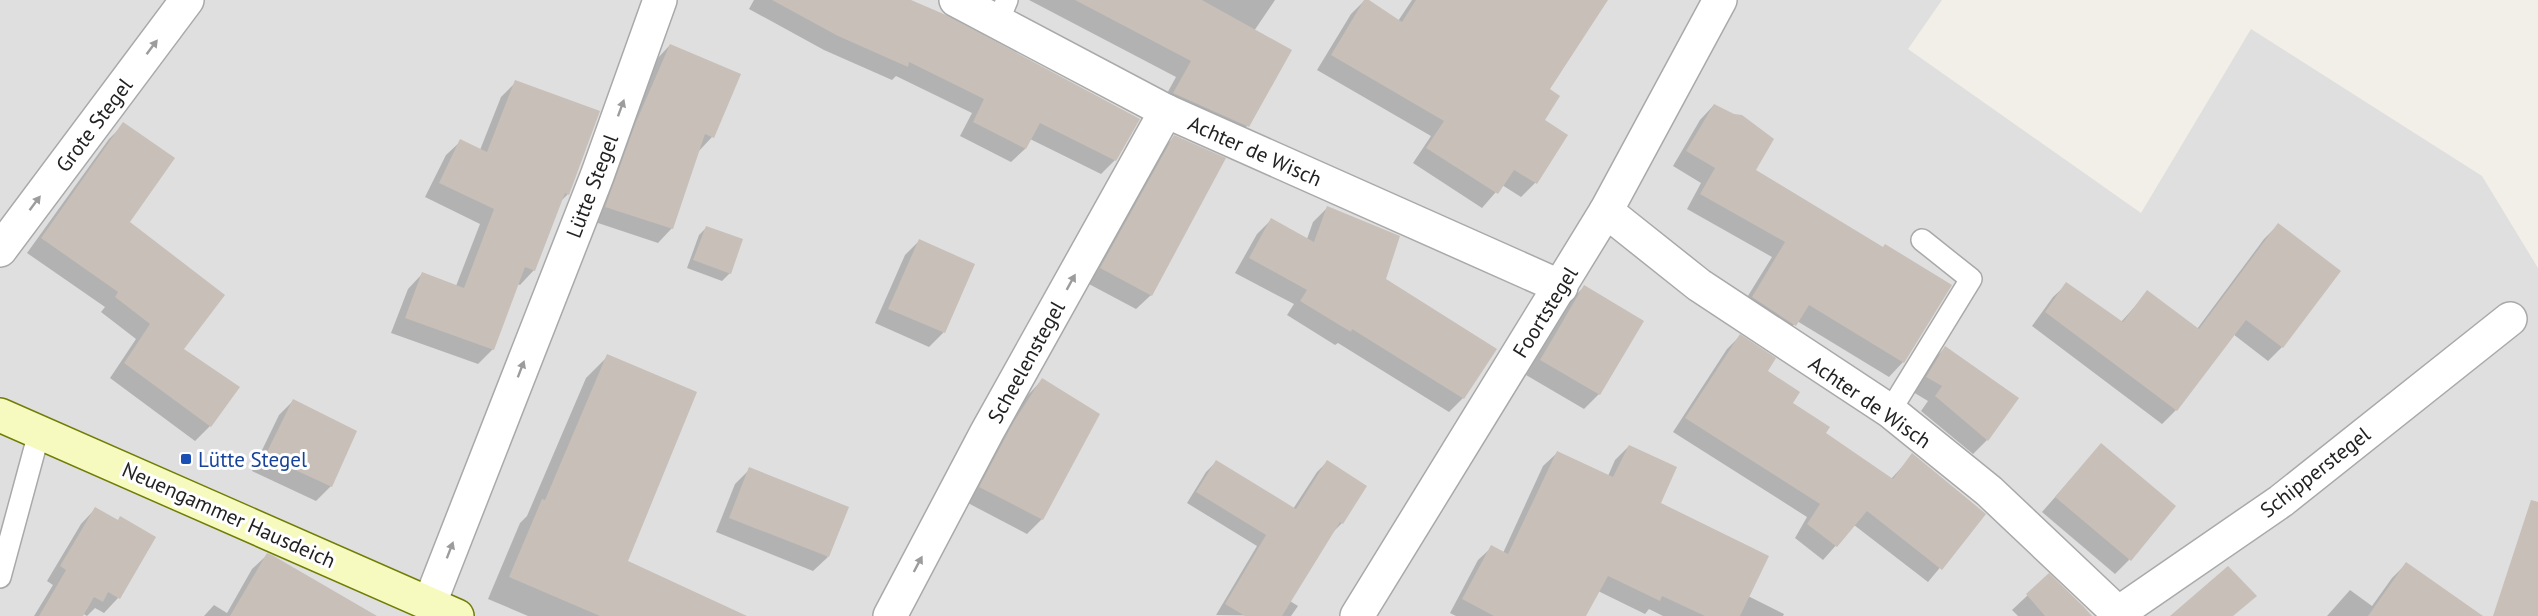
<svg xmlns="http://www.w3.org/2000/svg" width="2538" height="616" font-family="'PT Sans',sans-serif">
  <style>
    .residential { fill: #e0dfdf }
    .shadow { fill: #0003 }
    .building { fill: #c7bfb8 }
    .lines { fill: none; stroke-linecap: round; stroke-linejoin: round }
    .lane-casing { stroke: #a9a9a9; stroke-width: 24 }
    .street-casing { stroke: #a9a9a9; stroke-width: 36 }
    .secondary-casing { stroke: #707d05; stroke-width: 36 }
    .lane { stroke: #fff; stroke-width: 21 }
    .street { stroke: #fff; stroke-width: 33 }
    .secondary { stroke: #f7fabf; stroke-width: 33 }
    .oneway { fill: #9c9c9c }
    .transit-dot { fill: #1a4fb4; stroke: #fff; stroke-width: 2 }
    .labels { text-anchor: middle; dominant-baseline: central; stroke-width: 6; stroke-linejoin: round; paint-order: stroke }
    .street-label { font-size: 21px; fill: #222; stroke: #fff }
    .transit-label { font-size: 21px; fill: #164399; stroke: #fff; text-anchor: start }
  </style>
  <rect width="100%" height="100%" fill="#f2efe9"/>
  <path class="residential" d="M 0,0 L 1942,0 L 1908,49 L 2141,213 L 2251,29 L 2482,176 L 2538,268 L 2538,616 L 0,616 Z"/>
  <g class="shadow">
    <path d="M 754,0 L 907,0 L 1115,160 L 1101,174 L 1030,139 L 1025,149 L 1011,162 L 960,136 L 972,113 L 896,76 L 892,80 L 824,50 L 749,9 Z"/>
    <path d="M 1029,0 L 1275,0 L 1254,31 L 1290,51 L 1247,126 L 1231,142 L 1158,110 L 1176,77 Z"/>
    <path d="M 1365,0 L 1398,21 L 1412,0 L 1580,0 L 1548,89 L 1535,183 L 1521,197 L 1502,185 L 1482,208 L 1413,163 L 1431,136 L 1317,70 L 1351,14 Z"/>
    <path d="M 670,45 L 712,137 L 698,152 L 672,228 L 658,243 L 592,221 L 656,60 Z"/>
    <path d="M 516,82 L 568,194 L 559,203 L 534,270 L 520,285 L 517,284 L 493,349 L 478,364 L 391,333 L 408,289 L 422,274 L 456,286 L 480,224 L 425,197 L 446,155 L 461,141 L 480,150 L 501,97 Z"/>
    <path d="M 1714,105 L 1754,170 L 1903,362 L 1889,377 L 1797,321 L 1780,340 L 1738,312 L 1772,257 L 1687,209 L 1701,183 L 1673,166 L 1700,120 Z"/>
    <path d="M 124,124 L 128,223 L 182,349 L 238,387 L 210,426 L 195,441 L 110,378 L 136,339 L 101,312 L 105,307 L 27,253 L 109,139 Z"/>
    <path d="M 1174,137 L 1151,295 L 1136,309 L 1087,283 L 1160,152 Z"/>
    <path d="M 1328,207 L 1384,280 L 1463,398 L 1449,412 L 1338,343 L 1335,345 L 1287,315 L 1294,304 L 1235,273 L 1257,234 L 1271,220 L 1307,239 L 1313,222 Z"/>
    <path d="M 2278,225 L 2282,347 L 2268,361 L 2233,334 L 2176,410 L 2162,424 L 2032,326 L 2053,297 L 2067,284 L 2121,322 L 2148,292 L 2197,329 L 2264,239 Z"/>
    <path d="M 706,228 L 730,273 L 722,281 L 687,268 L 699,235 Z"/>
    <path d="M 919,241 L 974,265 L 943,333 L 929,347 L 875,323 L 905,255 Z"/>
    <path d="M 1584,287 L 1642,321 L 1599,394 L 1584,409 L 1526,375 L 1570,301 Z"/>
    <path d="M 1740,336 L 1791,403 L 1824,433 L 1891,479 L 1913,455 L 1984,515 L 1928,582 L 1854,525 L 1823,560 L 1795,538 L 1807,517 L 1673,432 L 1727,349 Z"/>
    <path d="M 1945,348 L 1987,440 L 1973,454 L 1921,411 L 1928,401 L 1913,392 L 1931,362 Z"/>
    <path d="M 608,356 L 626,562 L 740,616 L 528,616 L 488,599 L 520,523 L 527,516 L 586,378 Z"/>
    <path d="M 1042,380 L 1042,519 L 1027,534 L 966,502 L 999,440 L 1028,395 Z"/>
    <path d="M 293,401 L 331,486 L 316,501 L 252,471 L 279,415 Z"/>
    <path d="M 2101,445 L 2129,560 L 2115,574 L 2042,512 Z"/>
    <path d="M 1629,446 L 1659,503 L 1748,596 L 1784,614 L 1783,616 L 1663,616 L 1649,609 L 1645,614 L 1598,591 L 1584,616 L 1456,616 L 1450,613 L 1478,560 L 1492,547 L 1503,553 L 1543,466 L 1557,453 L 1608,476 L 1615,460 Z"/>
    <path d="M 1216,462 L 1293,509 L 1317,472 L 1327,462 L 1342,523 L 1332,533 L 1290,601 L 1298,606 L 1291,616 L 1216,615 L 1257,546 L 1187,503 L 1206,472 Z"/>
    <path d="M 750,469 L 828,557 L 813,571 L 716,532 L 735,484 Z"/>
    <path d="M 95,509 L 117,522 L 118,598 L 104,613 L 95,608 L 87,616 L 82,613 L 81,616 L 34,616 L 53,585 L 47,581 L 81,524 Z"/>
    <path d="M 267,555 L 342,616 L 204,616 L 214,605 L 227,613 L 252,569 Z"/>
    <path d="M 2406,564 L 2448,616 L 2327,616 L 2350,590 L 2372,606 L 2392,578 Z"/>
    <path d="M 2049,575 L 2087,616 L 2018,616 L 2012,610 Z"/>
  </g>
  <g class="building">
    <path d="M 772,0 L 911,0 L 946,15 L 1140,119 L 1116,161 L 1040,123 L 1026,149 L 973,122 L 984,99 L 909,62 L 908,67 L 838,36 Z"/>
    <path d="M 1075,0 L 1202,0 L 1292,50 L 1249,127 L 1173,93 L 1191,61 Z"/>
    <path d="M 1364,0 L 1369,0 L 1402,22 L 1416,0 L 1608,0 L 1550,89 L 1560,96 L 1545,120 L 1568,135 L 1537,184 L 1514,170 L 1498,194 L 1426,148 L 1444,121 L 1331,55 Z"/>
    <path d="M 670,44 L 741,74 L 714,138 L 705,134 L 673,229 L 605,207 L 636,122 Z"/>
    <path d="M 515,80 L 600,111 L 569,195 L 565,193 L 535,271 L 525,267 L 494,350 L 405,318 L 422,272 L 464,288 L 494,209 L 439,183 L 460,139 L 487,152 Z"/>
    <path d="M 1714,104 L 1734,114 L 1742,115 L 1774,139 L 1756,170 L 1883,247 L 1885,244 L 1952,285 L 1904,363 L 1809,305 L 1796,326 L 1752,297 L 1785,242 L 1700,194 L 1715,168 L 1686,151 Z"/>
    <path d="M 123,122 L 175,158 L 130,222 L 225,295 L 184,349 L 240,387 L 211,427 L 124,363 L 150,324 L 115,297 L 118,292 L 41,238 Z"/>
    <path d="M 1174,135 L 1226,158 L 1152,296 L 1100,268 Z"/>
    <path d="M 1327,206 L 1400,236 L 1386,279 L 1497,349 L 1464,399 L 1352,329 L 1351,332 L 1300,301 L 1307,290 L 1249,258 L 1271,218 L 1314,242 Z"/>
    <path d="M 2278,223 L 2341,271 L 2283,348 L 2246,320 L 2177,411 L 2045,312 L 2066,282 L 2123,322 L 2147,290 L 2199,329 Z"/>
    <path d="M 706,226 L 743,239 L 731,274 L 693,260 Z"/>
    <path d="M 919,239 L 975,264 L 945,333 L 888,309 Z"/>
    <path d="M 1584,285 L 1644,321 L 1600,395 L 1540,360 Z"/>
    <path d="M 1740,334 L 1776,358 L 1768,371 L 1800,392 L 1793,403 L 1830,427 L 1826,433 L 1893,479 L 1912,453 L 1986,514 L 1942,570 L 1867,511 L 1837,547 L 1807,524 L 1820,504 L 1685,418 Z"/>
    <path d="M 1945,346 L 2019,398 L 1988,441 L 1935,396 L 1942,386 L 1926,377 Z"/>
    <path d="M 607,354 L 697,392 L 628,561 L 747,616 L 600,616 L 509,577 L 542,499 L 545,500 Z"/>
    <path d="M 1042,378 L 1100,414 L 1043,520 L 979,487 L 1013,423 Z"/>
    <path d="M 293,399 L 357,431 L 332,487 L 265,456 Z"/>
    <path d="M 2101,443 L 2176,506 L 2131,561 L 2055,497 Z"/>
    <path d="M 1629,445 L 1677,467 L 1661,503 L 1769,556 L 1740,616 L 1705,616 L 1662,596 L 1660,601 L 1608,576 L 1586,616 L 1494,616 L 1462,599 L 1491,545 L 1508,554 L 1557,451 L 1613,477 Z"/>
    <path d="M 1216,460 L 1296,509 L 1327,460 L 1367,486 L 1343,524 L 1340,522 L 1282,616 L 1245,616 L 1225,604 L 1266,535 L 1196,492 Z"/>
    <path d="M 749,467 L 849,507 L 829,557 L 729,518 Z"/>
    <path d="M 2531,500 L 2538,502 L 2538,616 L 2493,616 Z"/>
    <path d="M 95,507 L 118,520 L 120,516 L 156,537 L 120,599 L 108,592 L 103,602 L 94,597 L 83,616 L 39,616 L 66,570 L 60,566 Z"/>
    <path d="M 267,553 L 272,555 L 377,616 L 230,616 Z"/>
    <path d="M 2406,562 L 2483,616 L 2368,616 Z"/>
    <path d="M 2228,566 L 2257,596 L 2233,616 L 2170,616 Z"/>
    <path d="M 2049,573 L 2084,607 L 2092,616 L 2045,616 L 2026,594 Z"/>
  </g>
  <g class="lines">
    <g class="lane-casing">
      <g id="lane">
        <path d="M 998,22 L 1007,0"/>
        <path d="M 1890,411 L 1971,279 L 1922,240"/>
        <path d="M 0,577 L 39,433"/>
      </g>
    </g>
    <g class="street-casing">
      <g id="street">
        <path d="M 956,0 L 1166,111 L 1561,287"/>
        <path d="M 1606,211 L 1699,285 L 1890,411 L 1989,491 L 2118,613"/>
        <path d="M 0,250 L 187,0"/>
        <path d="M 429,605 L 597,176 L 660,0"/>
        <path d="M 890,616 L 987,432 L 1166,111"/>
        <path d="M 1357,616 L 1606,211 L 1720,0"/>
        <path d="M 2114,616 L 2281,501 L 2510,319"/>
      </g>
    </g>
    <g class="secondary-casing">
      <path id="secondary" d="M 0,415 L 457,616"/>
    </g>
    <use href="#lane" class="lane"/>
    <use href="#street" class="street"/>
    <use href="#secondary" class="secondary"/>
  </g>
  <defs><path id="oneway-solid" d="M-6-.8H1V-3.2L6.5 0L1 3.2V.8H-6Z" transform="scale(1.5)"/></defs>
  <g class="oneway">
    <use href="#oneway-solid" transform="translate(152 47) rotate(-53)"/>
    <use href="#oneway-solid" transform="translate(621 108) rotate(-70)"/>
    <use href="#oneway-solid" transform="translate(35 203) rotate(-53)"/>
    <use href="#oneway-solid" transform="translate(1071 282) rotate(-61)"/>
    <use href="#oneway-solid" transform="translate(521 369) rotate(-69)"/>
    <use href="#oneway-solid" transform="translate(450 550) rotate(-69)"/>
    <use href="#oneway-solid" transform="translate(918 564) rotate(-62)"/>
  </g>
  <rect class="transit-dot" x="180" y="453" width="12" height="12" rx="3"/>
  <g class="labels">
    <g class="street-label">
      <text transform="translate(94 125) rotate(-53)">Grote Stegel</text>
      <text transform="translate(1255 151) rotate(24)">Achter de Wisch</text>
      <text transform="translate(592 186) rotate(-69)">Lütte Stegel</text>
      <text transform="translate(1545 312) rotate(-58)">Foortstegel</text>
      <text transform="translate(1026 362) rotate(-61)">Scheelenstegel</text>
      <text transform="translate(1870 402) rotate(35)">Achter de Wisch</text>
      <text transform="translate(2315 472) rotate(-38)">Schipperstegel</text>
      <text transform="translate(229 515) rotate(24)">Neuengammer Hausdeich</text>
    </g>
    <g class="transit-label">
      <text x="198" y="459">Lütte Stegel</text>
    </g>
  </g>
</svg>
